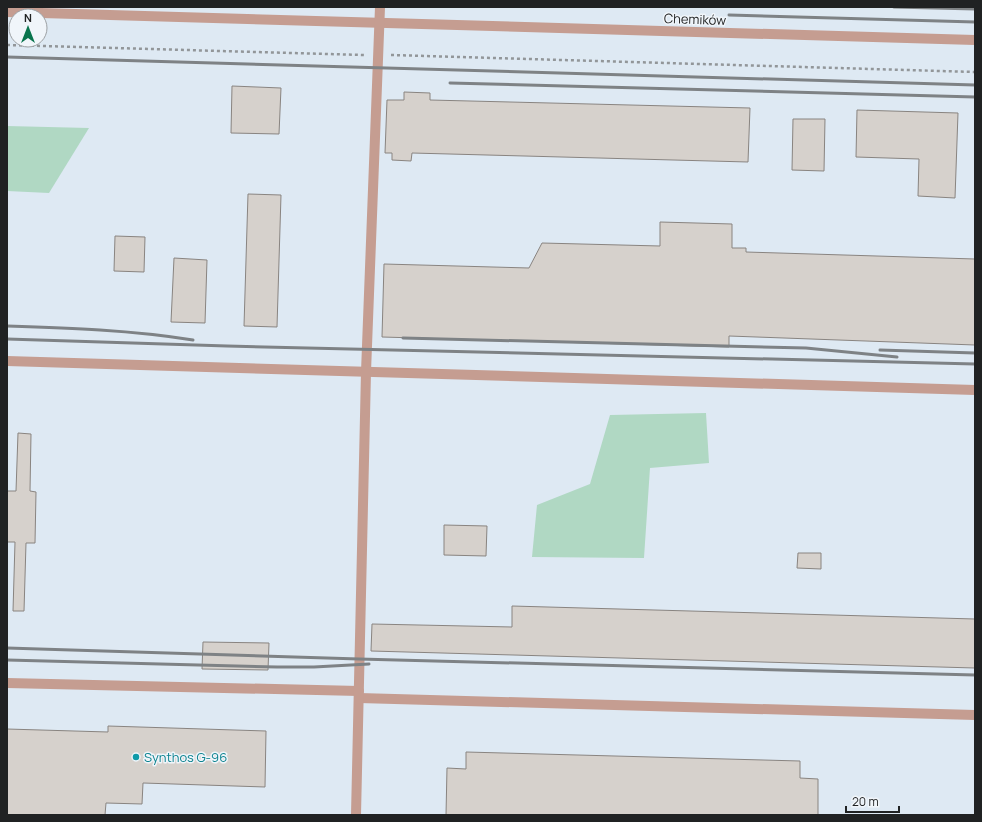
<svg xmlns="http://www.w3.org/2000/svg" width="982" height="822" font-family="Manrope,sans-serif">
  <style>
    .built { fill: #dee9f3; fill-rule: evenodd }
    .green { fill: #b0d8c3 }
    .building { fill: #d6d1cc; stroke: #898480 }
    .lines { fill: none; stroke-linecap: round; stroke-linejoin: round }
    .path { stroke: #929699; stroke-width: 2.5; stroke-dasharray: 3 3; stroke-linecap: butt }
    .service { stroke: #c59d91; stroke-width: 10 }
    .rail { stroke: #7e8285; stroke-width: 3 }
    .culture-dot { fill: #0f9aa8; stroke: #f0f5fa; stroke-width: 1.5 }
    .labels { text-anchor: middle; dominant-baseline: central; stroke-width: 3; stroke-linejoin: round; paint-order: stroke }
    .street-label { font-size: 13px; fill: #202223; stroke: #f0f5fa }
    .culture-label { font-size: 13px; fill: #0d838f; stroke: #f0f5fa; text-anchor: start }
  </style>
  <rect width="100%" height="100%" fill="#f0f5fa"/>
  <path class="built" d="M 7,7 L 975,7 L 975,815 L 7,815 ZM 16,16 L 40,16 L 40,40 L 16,40 Z"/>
  <g class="green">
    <path d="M 7,126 L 89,128 L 49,193 L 7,191 Z"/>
    <path d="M 706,413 L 709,463 L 650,468 L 644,558 L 532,557 L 537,505 L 590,484 L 610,415 Z"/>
  </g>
  <g class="building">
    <path d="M 232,86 L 281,88 L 279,134 L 231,133 Z"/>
    <path d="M 404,92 L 430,93 L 430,100 L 750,108 L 748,162 L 412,153 L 411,161 L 392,160 L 392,153 L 385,153 L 387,100 L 404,100 Z"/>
    <path d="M 857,110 L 958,113 L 955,198 L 918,196 L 919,159 L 856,157 Z"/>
    <path d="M 793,119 L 825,119 L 824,171 L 792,170 Z"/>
    <path d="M 248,194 L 281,195 L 277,327 L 244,326 Z"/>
    <path d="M 660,222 L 732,224 L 732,248 L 746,248 L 746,252 L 975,259 L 975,345 L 729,336 L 729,347 L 382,337 L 384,264 L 529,268 L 542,243 L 660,246 Z"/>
    <path d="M 115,236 L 145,237 L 144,272 L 114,271 Z"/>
    <path d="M 174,258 L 207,260 L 205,323 L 171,322 Z"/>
    <path d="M 18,433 L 31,434 L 30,491 L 36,492 L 35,543 L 26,543 L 24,611 L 13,611 L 15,542 L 7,542 L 7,491 L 16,491 Z"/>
    <path d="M 444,525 L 487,526 L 486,556 L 444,555 Z"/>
    <path d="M 798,553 L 821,553 L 821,569 L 797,568 Z"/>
    <path d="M 512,606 L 975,619 L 975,668 L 371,651 L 372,624 L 512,627 Z"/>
    <path d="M 203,642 L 269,643 L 268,670 L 202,669 Z"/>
    <path d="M 108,726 L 266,731 L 265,787 L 143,783 L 142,804 L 106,803 L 105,815 L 7,815 L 7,729 L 108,732 Z"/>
    <path d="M 466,752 L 800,761 L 800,778 L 818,779 L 818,815 L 446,815 L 447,768 L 466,769 Z"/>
  </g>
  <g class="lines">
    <g class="path">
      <path d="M 7,45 L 364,55"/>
      <path d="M 391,55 L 975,72"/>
    </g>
    <g class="service">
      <path d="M 7,12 L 975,40"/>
      <path d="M 7,361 L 975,390"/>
      <path d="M 7,683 L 359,691"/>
      <path d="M 359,698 L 975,715"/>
      <path d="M 356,815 L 366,372 L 380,7"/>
    </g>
    <g class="rail">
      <path d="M 894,7 L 975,9"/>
      <path d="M 729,15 L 975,22"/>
      <path d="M 7,57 L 975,85"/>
      <path d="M 450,83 L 975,97"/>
      <path d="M 7,326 C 69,328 131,330 193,340"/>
      <path d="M 403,338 L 806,348 L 897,357"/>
      <path d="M 7,339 L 227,346 L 975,364"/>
      <path d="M 880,350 L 975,353"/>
      <path d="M 7,648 L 359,659 L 975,675"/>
      <path d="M 7,660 L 277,667 L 314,667 L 369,664"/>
    </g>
  </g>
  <circle class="culture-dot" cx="136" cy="757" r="4"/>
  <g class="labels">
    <g class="street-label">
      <text transform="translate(695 19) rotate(2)">Chemików</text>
    </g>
    <g class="culture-label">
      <text x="144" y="757">Synthos G-96</text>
    </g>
  </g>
  <rect width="982" height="822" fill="none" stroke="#202223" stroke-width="16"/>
  <g transform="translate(28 28)"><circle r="19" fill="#f0f5fa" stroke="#9da1a4"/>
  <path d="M0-3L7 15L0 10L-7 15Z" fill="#08744d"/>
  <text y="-6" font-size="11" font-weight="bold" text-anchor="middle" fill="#202223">N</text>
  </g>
  <path d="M846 806v6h53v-6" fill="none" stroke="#202223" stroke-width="2"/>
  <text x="852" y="806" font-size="12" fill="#202223" stroke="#f0f5fa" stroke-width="3" paint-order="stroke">20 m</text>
</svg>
